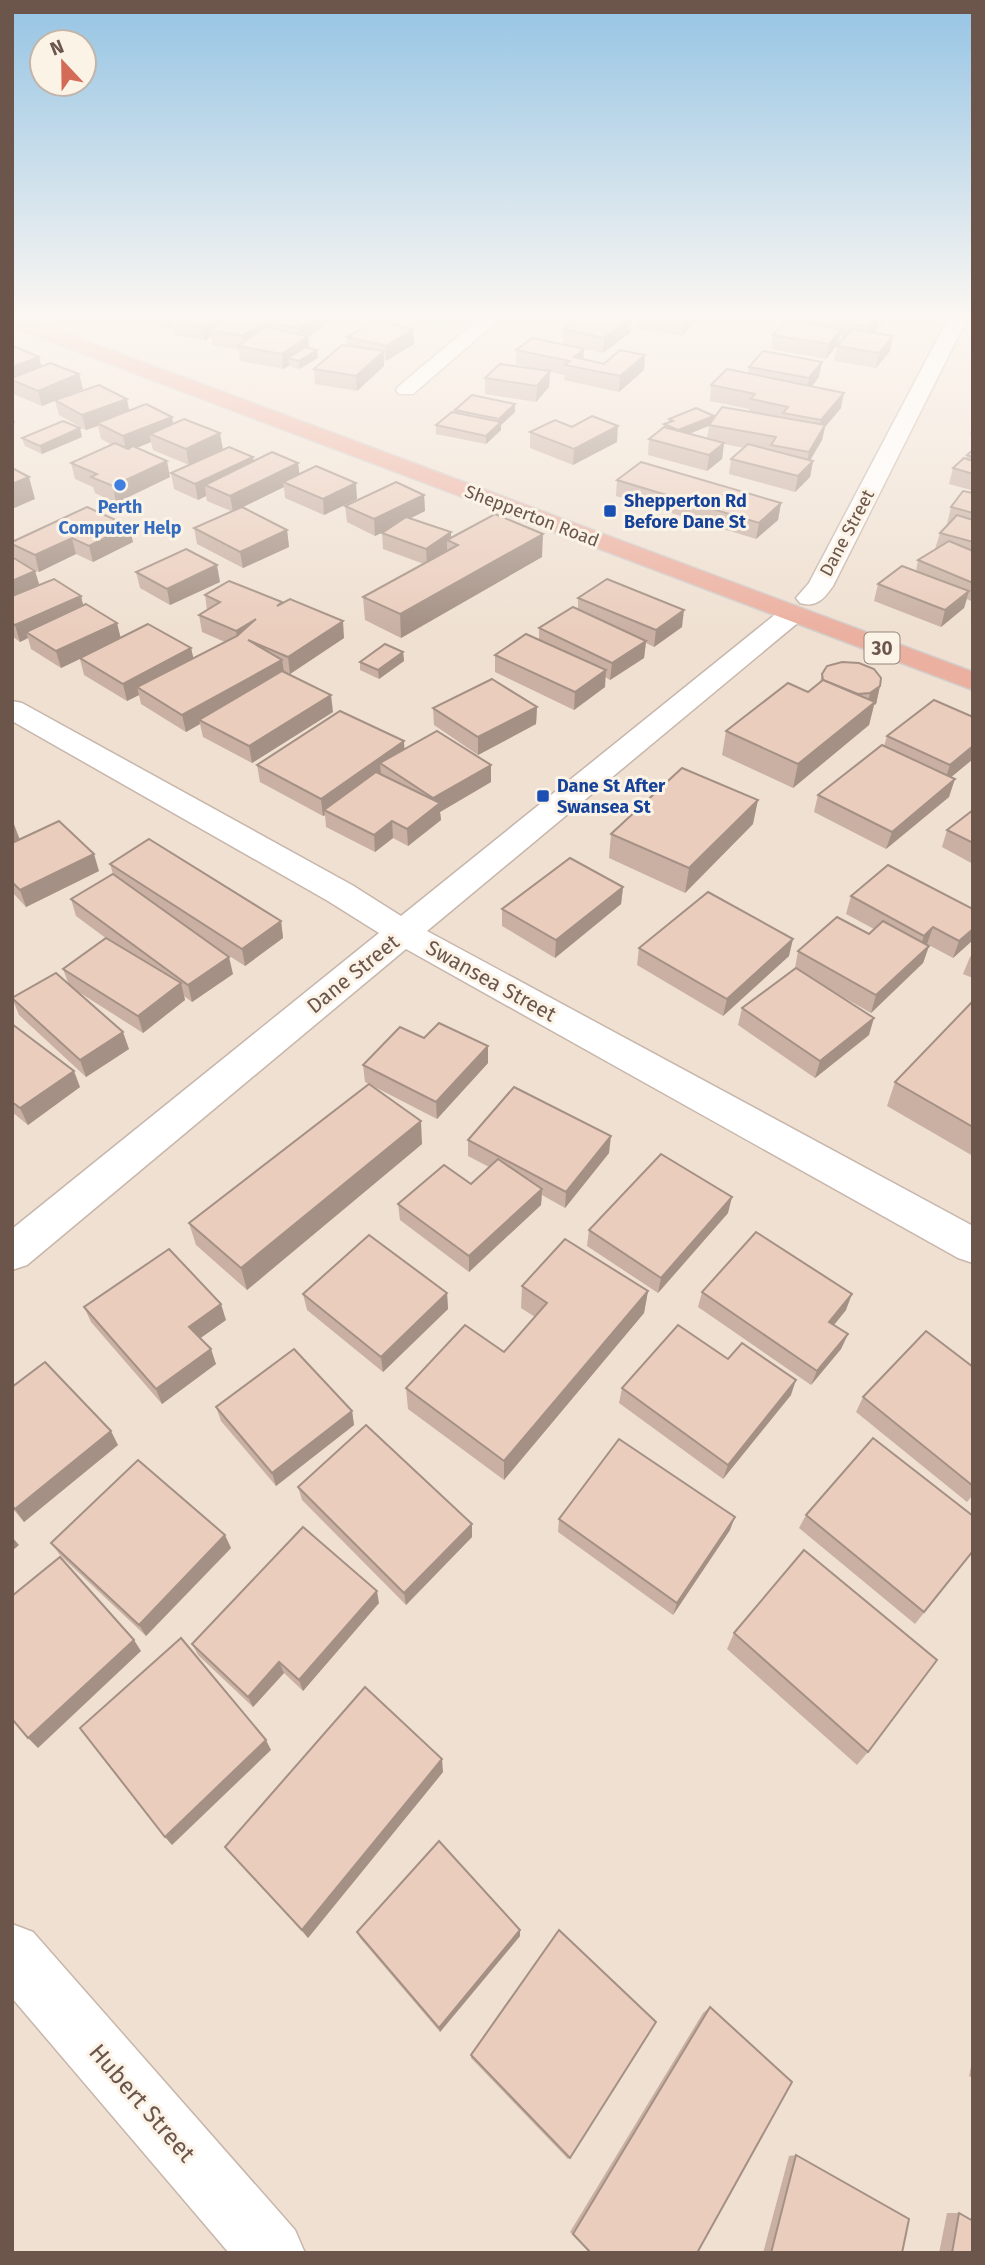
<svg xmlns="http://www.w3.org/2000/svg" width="985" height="2265" font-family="'Fira Sans',sans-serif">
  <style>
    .residential { fill: #efe0d1 }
    .green { fill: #d2e4c3 }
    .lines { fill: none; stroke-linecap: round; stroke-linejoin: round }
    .minor-casing { stroke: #c7b6ab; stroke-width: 3 }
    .highway-casing { stroke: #d3ccc9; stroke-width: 3 }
    .minor { fill: #fff; fill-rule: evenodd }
    .highway { fill: #ebb0a0; fill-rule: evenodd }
    .wall { fill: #c9b0a3; fill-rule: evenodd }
    .shaded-wall { fill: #a49084 }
    .building { fill: #eacdbd; stroke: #a49084; stroke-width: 2 }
    .shop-dot { fill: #3f7fe0; stroke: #fcf3e7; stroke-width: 2.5 }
    .transit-dot { fill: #1a4fb4; stroke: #fcf3e7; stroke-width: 2.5 }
    .labels { text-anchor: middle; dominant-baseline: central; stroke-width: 6; stroke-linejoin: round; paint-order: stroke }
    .far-transit-label { font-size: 18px; font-weight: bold; fill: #164399; stroke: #fcf3e7; text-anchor: start }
    .far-shop-label { font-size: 18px; font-weight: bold; fill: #366cbe; stroke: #fcf3e7 }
    .far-street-label { font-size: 18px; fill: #6c564c; stroke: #fcf3e7 }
    .shield { fill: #fcf3e7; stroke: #97857a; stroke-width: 2 }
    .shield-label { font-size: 19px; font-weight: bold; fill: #6c564c }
    .street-label { font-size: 21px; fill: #6c564c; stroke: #fcf3e7 }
    .near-street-label { font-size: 24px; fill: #6c564c; stroke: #fcf3e7 }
  </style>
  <rect width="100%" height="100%" fill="#f8eee2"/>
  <rect class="residential" x="12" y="317" width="961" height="1936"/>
  <path class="green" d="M 396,317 L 481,317 L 478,321 L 439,329 Z"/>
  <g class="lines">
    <g class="minor-casing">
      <g id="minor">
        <path d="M 481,317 L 502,317 L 413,394 L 399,394 L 396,390 L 399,386 Z"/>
        <path d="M 949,317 L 968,317 L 833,586 C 824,599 816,608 800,603 L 796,598 L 809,583 Z"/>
        <path d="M 791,607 L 800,609 L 804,615 L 800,621 L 427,931 L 973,1226 L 973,1263 L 958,1258 L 406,949 L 27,1265 L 12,1270 L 12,1229 L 379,933 L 328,901 L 12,721 L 12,701 L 22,703 L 352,885 L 401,916 L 782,609 Z"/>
        <path d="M 12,1924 L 33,1932 L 295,2230 L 305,2253 L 229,2253 L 12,1998 Z"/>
      </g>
    </g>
    <g class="highway-casing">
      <path id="highway" d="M 12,317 L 22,317 L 973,672 L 973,690 L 12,327 Z"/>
    </g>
    <use href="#minor" class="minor"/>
    <use href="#highway" class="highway"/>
  </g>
  <g class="wall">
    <path d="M 137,317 L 274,317 L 274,321 L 332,321 L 308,337 L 309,348 L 318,358 L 299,369 L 289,366 L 283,369 L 240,361 L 239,350 L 212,345 L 211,336 L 205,341 L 175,335 L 173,325 L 169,328 L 138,323 Z"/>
    <path d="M 580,317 L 638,317 L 631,323 L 631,332 L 603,353 L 563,344 L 563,329 Z"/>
    <path d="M 638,317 L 696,317 L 695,322 L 682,336 L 637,329 Z"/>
    <path d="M 803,317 L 887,317 L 881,325 L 879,325 L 878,328 L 874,333 L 890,351 L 876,368 L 834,361 L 837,346 L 844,337 L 840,336 L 838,344 L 826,359 L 771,349 L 773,335 L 802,322 Z"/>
    <path d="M 347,337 L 414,344 L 386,361 L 384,360 L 384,366 L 357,391 L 315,384 L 314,369 L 347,346 Z"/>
    <path d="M 12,346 L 41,367 L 79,374 L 83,389 L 69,395 L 174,423 L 223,449 L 195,462 L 254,461 L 298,463 L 299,474 L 357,499 L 324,515 L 285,498 L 284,487 L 242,507 L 287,530 L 289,547 L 243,568 L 197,544 L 194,528 L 231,511 L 207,501 L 206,496 L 198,500 L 174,489 L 171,473 L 189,465 L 153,450 L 151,442 L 137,448 L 170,477 L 116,503 L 95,493 L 93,487 L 75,479 L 71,463 L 112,445 L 101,439 L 98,426 L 86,430 L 59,415 L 55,401 L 42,406 L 13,394 L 12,390 Z"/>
    <path d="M 516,350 L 584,359 L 644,370 L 619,392 L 564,380 L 565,375 L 550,372 L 549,387 L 536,402 L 485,394 L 485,378 L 543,370 L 516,364 Z"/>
    <path d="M 822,362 L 819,377 L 812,386 L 841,408 L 825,427 L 822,440 L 810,461 L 813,461 L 810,477 L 795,492 L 729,474 L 731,459 L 744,448 L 724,444 L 722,459 L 707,471 L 648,455 L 649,439 L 664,427 L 664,424 L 669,423 L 669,419 L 714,416 L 713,419 L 749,411 L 749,409 L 710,401 L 711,385 L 748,374 L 749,367 ZM 709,426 L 707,438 L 689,434 Z"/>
    <path d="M 455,410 L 515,412 L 501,425 L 501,430 L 486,444 L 436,434 L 436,425 L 455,413 Z"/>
    <path d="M 973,424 L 973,436 L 970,435 Z"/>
    <path d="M 572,427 L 617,442 L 573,465 L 530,448 L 530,432 Z"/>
    <path d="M 82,437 L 42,454 L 25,446 L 22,438 Z"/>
    <path d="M 973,450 L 973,602 L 967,599 L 964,608 L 941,627 L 874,601 L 878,584 L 916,571 L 918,560 L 936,549 L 935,549 L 940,533 L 948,524 L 947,524 L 951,507 L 971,492 L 971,490 L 949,484 L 953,468 L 966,459 L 967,455 Z"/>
    <path d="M 617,480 L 781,503 L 778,520 L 756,539 L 616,496 Z"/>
    <path d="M 424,495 L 425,511 L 410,518 L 451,538 L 542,557 L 401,638 L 365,620 L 363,597 L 424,564 L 383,549 L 382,533 L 385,531 L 375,536 L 347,522 L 345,506 Z"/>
    <path d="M 129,526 L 133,542 L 93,562 L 76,554 L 39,572 L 26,565 L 35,571 L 39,585 L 81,596 L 83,605 L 117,623 L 120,638 L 191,648 L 193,658 L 225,642 L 202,632 L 199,615 L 207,610 L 205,595 L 282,602 L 282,604 L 344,638 L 290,674 L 333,712 L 252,763 L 203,737 L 200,724 L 186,732 L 141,704 L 139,695 L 127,701 L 84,675 L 80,659 L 61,668 L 31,649 L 28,638 L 20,642 L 12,636 L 12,557 L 15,559 L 12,551 L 12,542 Z"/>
    <path d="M 136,572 L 220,582 L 170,605 L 140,588 Z"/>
    <path d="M 578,598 L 682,627 L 654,647 L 646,643 L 644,658 L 610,680 L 605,677 L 605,687 L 574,710 L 495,672 L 495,655 L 539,640 L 539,628 L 578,609 Z"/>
    <path d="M 403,652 L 404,661 L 379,679 L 360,670 L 360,662 Z"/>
    <path d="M 822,674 L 880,686 L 876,704 L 874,705 L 869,725 L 793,788 L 722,755 L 726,731 L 808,692 L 820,682 Z"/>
    <path d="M 537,707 L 536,724 L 478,755 L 434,725 L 433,708 Z"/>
    <path d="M 973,717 L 973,759 L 951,777 L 949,797 L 886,849 L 814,812 L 818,795 L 884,746 L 887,736 Z"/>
    <path d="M 404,750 L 491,782 L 440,812 L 441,820 L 408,846 L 393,838 L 375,852 L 326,827 L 325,815 L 323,816 L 260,782 L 257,765 Z"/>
    <path d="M 973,810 L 973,864 L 942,847 L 947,830 Z"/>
    <path d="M 12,822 L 20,839 L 99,871 L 26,907 L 12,892 Z"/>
    <path d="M 753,824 L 685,893 L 609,858 L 611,834 Z"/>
    <path d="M 110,864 L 281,921 L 283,938 L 245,966 L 217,948 L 233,974 L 192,1002 L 184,996 L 185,1000 L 143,1033 L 74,989 L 129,1049 L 86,1077 L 19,1015 L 12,998 L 69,985 L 63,969 L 107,939 L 76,916 L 71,899 L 113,874 Z"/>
    <path d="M 623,887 L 621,904 L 555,958 L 502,926 L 502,909 Z"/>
    <path d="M 851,896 L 973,909 L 973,940 L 953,958 L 927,944 L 929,946 L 923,963 L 871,1013 L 822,985 L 869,1035 L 815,1078 L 738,1025 L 742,1008 L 795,968 L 798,951 L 869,934 L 874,929 L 846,914 Z"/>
    <path d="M 639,948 L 789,956 L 723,1016 L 637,965 Z"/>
    <path d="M 973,953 L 973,978 L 963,974 L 970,957 Z"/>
    <path d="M 973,1001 L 973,1156 L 887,1106 L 895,1082 Z"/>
    <path d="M 12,1024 L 80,1087 L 28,1125 L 12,1112 Z"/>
    <path d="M 424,1038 L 488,1046 L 488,1063 L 437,1119 L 369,1084 L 422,1144 L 247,1290 L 196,1245 L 189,1223 L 369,1084 L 365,1082 L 363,1065 Z"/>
    <path d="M 468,1140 L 609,1153 L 565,1208 L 542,1195 L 541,1205 L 469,1272 L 400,1220 L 398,1204 L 471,1184 L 489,1167 L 468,1156 Z"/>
    <path d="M 728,1213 L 658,1293 L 587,1246 L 589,1230 Z"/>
    <path d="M 522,1286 L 648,1291 L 644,1313 L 504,1480 L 408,1409 L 406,1388 L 504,1352 L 535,1317 L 521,1308 Z"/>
    <path d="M 702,1292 L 846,1310 L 834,1325 L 848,1334 L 841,1349 L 811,1385 L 698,1307 Z"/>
    <path d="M 447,1293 L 448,1309 L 383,1372 L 307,1310 L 303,1294 Z"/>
    <path d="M 84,1307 L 226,1320 L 200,1338 L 216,1364 L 162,1404 L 91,1322 Z"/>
    <path d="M 728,1359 L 791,1395 L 723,1479 L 619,1403 L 622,1388 Z"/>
    <path d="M 973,1367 L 973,1495 L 967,1502 L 856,1412 L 863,1397 Z"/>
    <path d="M 12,1387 L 118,1445 L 24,1522 L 12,1508 Z"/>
    <path d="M 216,1407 L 352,1411 L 354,1425 L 276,1486 L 221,1421 Z"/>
    <path d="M 298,1487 L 472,1524 L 472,1537 L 406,1605 L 302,1500 Z"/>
    <path d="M 806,1515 L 973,1552 L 915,1624 L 799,1528 Z"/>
    <path d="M 559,1519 L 730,1530 L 673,1615 L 558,1532 Z"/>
    <path d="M 51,1543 L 231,1548 L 146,1636 L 60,1555 Z"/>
    <path d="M 379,1603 L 303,1691 L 284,1673 L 253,1707 L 198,1655 L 192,1644 Z"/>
    <path d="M 734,1633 L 868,1752 L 857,1765 L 727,1649 Z"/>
    <path d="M 443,1772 L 308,1938 L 234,1857 L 225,1847 Z"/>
    <path d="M 520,1930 L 520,1936 L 440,2032 L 360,1938 L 357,1932 Z"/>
    <path d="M 710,2007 L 697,2253 L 590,2253 L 570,2232 L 703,2013 Z"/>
    <path d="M 471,2055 L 570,2158 L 568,2159 L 471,2058 Z"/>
    <path d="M 973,2058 L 973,2078 L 969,2076 Z"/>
    <path d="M 796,2155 L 902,2253 L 763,2253 L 789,2156 Z"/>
    <path d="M 947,2213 L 959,2213 L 973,2253 L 939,2253 Z"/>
  </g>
  <g class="shaded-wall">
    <path d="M 172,317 L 184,317 L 172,321 L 173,325 L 169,328 L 168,320 Z"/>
    <path d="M 215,317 L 231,317 L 210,330 L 211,336 L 205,341 L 202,326 Z"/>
    <path d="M 272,317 L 274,317 L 274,323 L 272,323 L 273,332 L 243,347 L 242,336 Z"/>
    <path d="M 315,317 L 331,317 L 332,321 L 308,337 L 310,350 L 288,358 L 289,366 L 283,369 L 282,354 L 301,341 L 299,328 Z"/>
    <path d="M 630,317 L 638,317 L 631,323 L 631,332 L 603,353 L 604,338 Z"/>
    <path d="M 688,317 L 696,317 L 695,322 L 682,336 L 684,322 Z"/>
    <path d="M 877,317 L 880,317 L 878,328 L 864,341 L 867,327 Z"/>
    <path d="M 883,317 L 887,317 L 881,325 Z"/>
    <path d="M 413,329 L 414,344 L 386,361 L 386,346 Z"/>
    <path d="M 841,329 L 838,344 L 826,359 L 829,344 Z"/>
    <path d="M 893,336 L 890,351 L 876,368 L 879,353 Z"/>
    <path d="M 584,349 L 583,364 L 574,357 Z"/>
    <path d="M 317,350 L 318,358 L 299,369 L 299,361 Z"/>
    <path d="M 384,351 L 384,366 L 357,391 L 356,376 Z"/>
    <path d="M 645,355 L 644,370 L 619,392 L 620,376 Z"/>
    <path d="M 39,357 L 43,372 L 12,380 L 12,367 Z"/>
    <path d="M 822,362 L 819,377 L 806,394 L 809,378 Z"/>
    <path d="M 550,371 L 549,387 L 536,402 L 537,386 Z"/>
    <path d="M 79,374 L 83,389 L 42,406 L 38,391 Z"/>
    <path d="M 844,393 L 841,408 L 825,427 L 822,440 L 806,467 L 809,452 L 818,436 L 821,420 Z"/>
    <path d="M 127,399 L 130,414 L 97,423 L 98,426 L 86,430 L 82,415 Z"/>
    <path d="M 515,404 L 515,412 L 501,425 L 501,430 L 486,444 L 486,436 L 499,424 L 499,419 Z"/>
    <path d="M 12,412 L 15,423 L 12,424 Z"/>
    <path d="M 714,416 L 713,424 L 677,439 L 678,430 Z"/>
    <path d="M 172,417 L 175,433 L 150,434 L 151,442 L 126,452 L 123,436 Z"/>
    <path d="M 618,426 L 617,442 L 573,465 L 574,449 Z"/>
    <path d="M 80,428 L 82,437 L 42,454 L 40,446 Z"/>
    <path d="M 220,433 L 223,449 L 189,465 L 186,449 Z"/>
    <path d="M 724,443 L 722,459 L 707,471 L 709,455 Z"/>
    <path d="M 253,457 L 255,473 L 205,485 L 206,496 L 198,500 L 195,484 Z"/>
    <path d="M 167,461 L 170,477 L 116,503 L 113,486 Z"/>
    <path d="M 813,461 L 810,477 L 795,492 L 798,476 Z"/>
    <path d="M 298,463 L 300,479 L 283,482 L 284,487 L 233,512 L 230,496 Z"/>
    <path d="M 29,477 L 35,499 L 12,509 L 12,484 Z"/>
    <path d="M 356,483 L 357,499 L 324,515 L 323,499 Z"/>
    <path d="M 424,495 L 425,511 L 375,536 L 374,519 Z"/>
    <path d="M 781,503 L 778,520 L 756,539 L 759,523 Z"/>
    <path d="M 129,526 L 133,542 L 93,562 L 89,546 Z"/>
    <path d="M 287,530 L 289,547 L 243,568 L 240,552 Z"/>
    <path d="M 451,532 L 451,542 L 447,540 L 447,551 L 427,565 L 426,549 Z"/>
    <path d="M 543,534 L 542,557 L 401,638 L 400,614 Z"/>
    <path d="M 72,538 L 76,554 L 39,572 L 35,555 Z"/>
    <path d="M 217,565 L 220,582 L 170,605 L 167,589 Z"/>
    <path d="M 35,571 L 40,587 L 12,600 L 12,581 Z"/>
    <path d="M 969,591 L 964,608 L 941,627 L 945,610 Z"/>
    <path d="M 81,596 L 85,613 L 26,632 L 28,638 L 20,642 L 15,625 Z"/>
    <path d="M 684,610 L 682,627 L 654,647 L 656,630 Z"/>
    <path d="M 256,619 L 239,648 L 236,631 Z"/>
    <path d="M 343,621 L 344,638 L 290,674 L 288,657 Z"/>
    <path d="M 117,623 L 121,639 L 61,668 L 56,651 Z"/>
    <path d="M 646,641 L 644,658 L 610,680 L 612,663 Z"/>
    <path d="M 191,648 L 195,665 L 137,687 L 139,695 L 127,701 L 123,684 Z"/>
    <path d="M 403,652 L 404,661 L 379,679 L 378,670 Z"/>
    <path d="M 282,660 L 285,677 L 199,720 L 200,724 L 186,732 L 182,715 Z"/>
    <path d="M 606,670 L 605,687 L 574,710 L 575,692 Z"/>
    <path d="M 880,686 L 876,704 L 874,705 L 869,725 L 793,788 L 798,764 L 867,708 L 870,693 Z"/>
    <path d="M 331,695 L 333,712 L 252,763 L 249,746 Z"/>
    <path d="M 537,707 L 536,724 L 478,755 L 478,737 Z"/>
    <path d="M 404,741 L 405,759 L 380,763 L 381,775 L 324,810 L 325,815 L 323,816 L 321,799 Z"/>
    <path d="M 973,746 L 973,759 L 944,783 L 950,765 Z"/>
    <path d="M 491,765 L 491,782 L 440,812 L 441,820 L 408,846 L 407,829 L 433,808 L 433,798 Z"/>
    <path d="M 955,779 L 949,797 L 886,849 L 892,832 Z"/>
    <path d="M 758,800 L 753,824 L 685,893 L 689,868 Z"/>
    <path d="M 392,821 L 393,838 L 375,852 L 374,835 Z"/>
    <path d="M 14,824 L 20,841 L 12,846 L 12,825 Z"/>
    <path d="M 94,854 L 99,871 L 26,907 L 20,890 Z"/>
    <path d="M 623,887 L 621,904 L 555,958 L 556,940 Z"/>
    <path d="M 281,921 L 283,938 L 245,966 L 242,949 Z"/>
    <path d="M 933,927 L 927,944 L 918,953 L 924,936 Z"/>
    <path d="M 973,929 L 973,940 L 953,958 L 959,941 Z"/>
    <path d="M 793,939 L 789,956 L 723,1016 L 727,999 Z"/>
    <path d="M 929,946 L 923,963 L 871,1013 L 876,995 Z"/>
    <path d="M 229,957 L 233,974 L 192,1002 L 188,985 Z"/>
    <path d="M 181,983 L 185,1000 L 143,1033 L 138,1016 Z"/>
    <path d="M 874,1018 L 869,1035 L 815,1078 L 820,1061 Z"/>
    <path d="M 123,1032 L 129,1049 L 86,1077 L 80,1060 Z"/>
    <path d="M 488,1046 L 488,1063 L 437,1119 L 436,1102 Z"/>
    <path d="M 74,1071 L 80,1087 L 28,1125 L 20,1108 Z"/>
    <path d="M 421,1121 L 422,1144 L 247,1290 L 241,1268 Z"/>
    <path d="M 611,1136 L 609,1153 L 565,1208 L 566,1192 Z"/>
    <path d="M 542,1189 L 541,1205 L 469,1272 L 469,1256 Z"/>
    <path d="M 732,1197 L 728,1213 L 658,1293 L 661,1278 Z"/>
    <path d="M 648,1291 L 644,1313 L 504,1480 L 504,1461 Z"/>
    <path d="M 447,1293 L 448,1309 L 383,1372 L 381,1357 Z"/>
    <path d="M 852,1294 L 846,1310 L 824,1337 L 829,1322 Z"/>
    <path d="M 221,1304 L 226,1320 L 195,1342 L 189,1327 Z"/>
    <path d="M 848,1334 L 841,1349 L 811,1385 L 817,1371 Z"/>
    <path d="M 211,1349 L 216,1364 L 162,1404 L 156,1389 Z"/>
    <path d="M 796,1380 L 791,1395 L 723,1479 L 728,1465 Z"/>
    <path d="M 352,1411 L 354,1425 L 276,1486 L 272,1473 Z"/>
    <path d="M 111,1431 L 118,1445 L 24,1522 L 15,1509 Z"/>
    <path d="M 735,1517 L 730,1530 L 673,1615 L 677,1603 Z"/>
    <path d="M 472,1524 L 472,1537 L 406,1605 L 404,1593 Z"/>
    <path d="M 225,1535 L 231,1548 L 146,1636 L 139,1625 Z"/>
    <path d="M 12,1537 L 19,1545 L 12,1551 Z"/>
    <path d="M 377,1591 L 379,1603 L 303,1691 L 299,1680 Z"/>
    <path d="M 134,1640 L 141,1651 L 38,1748 L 28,1738 Z"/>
    <path d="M 279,1662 L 284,1673 L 253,1707 L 248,1697 Z"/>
    <path d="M 266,1740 L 271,1750 L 172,1845 L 165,1837 Z"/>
    <path d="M 442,1759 L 443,1772 L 308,1938 L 302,1930 Z"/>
    <path d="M 520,1930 L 520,1936 L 440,2032 L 439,2028 Z"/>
  </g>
  <g class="building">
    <path d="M 150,317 L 172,317 L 168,320 Z"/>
    <path d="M 178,317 L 215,317 L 202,326 L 172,321 Z"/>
    <path d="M 231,317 L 272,317 L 242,336 L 210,330 Z"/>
    <path d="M 280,317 L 315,317 L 299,328 L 272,323 Z"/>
    <path d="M 580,317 L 632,317 L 604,338 L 563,329 Z"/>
    <path d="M 656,317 L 688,317 L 684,322 Z"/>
    <path d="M 821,317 L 877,317 L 867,327 Z"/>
    <path d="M 375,320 L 413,329 L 386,346 L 347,337 Z"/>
    <path d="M 786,320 L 841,329 L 829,344 L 773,335 Z"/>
    <path d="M 265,327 L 308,336 L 282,354 L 238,346 Z"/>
    <path d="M 851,329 L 893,336 L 879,353 L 837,346 Z"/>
    <path d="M 532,338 L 584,349 L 574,357 L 604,364 L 620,350 L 645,355 L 620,376 L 565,365 L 570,361 L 516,350 Z"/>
    <path d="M 342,345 L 384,351 L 356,376 L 314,369 Z"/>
    <path d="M 13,346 L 39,357 L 12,367 Z"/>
    <path d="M 306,347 L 317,350 L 299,361 L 288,358 Z"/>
    <path d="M 763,351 L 822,362 L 809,378 L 749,367 Z"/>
    <path d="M 50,363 L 79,374 L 38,391 L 12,380 L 12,378 Z"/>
    <path d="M 500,364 L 550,371 L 537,386 L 485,378 Z"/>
    <path d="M 727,369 L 844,393 L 821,420 L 783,413 L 788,407 L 751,399 L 755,394 L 711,385 Z"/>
    <path d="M 99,385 L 127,399 L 82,415 L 55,400 Z"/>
    <path d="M 472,395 L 515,404 L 499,419 L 455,410 Z"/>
    <path d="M 146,404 L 172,417 L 123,436 L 97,423 Z"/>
    <path d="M 722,407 L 825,425 L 809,452 L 771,445 L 776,437 L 709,425 Z"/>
    <path d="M 696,408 L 714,416 L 678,430 L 664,424 L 673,421 L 669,419 Z"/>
    <path d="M 452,412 L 501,422 L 486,436 L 436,425 Z"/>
    <path d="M 592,416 L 618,426 L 574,449 L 530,432 L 555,420 L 572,427 Z"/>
    <path d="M 184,419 L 220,433 L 186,449 L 150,434 Z"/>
    <path d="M 63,421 L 80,428 L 40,446 L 22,438 Z"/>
    <path d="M 664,427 L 724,443 L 709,455 L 649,439 Z"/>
    <path d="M 115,443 L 128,449 L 133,446 L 167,461 L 113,486 L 91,477 L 97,474 L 71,463 Z"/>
    <path d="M 748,444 L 813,461 L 798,476 L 731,459 Z"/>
    <path d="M 229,447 L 253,457 L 195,484 L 171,473 Z"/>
    <path d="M 973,450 L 973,457 L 967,455 Z"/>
    <path d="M 272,452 L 298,463 L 230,496 L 205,485 Z"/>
    <path d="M 964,458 L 973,461 L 973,474 L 953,468 Z"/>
    <path d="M 641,462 L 781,503 L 759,523 L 617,480 Z"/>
    <path d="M 316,466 L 356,483 L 323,499 L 283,482 Z"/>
    <path d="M 12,468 L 29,477 L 12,484 Z"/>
    <path d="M 396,482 L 424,495 L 374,519 L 345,506 Z"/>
    <path d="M 963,491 L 973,493 L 973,513 L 951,507 Z"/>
    <path d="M 87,507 L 129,526 L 89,546 L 72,538 L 35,555 L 12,544 L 12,542 Z"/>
    <path d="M 242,507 L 287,530 L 240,552 L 194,528 Z"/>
    <path d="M 495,514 L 543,534 L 400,614 L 363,597 L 458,545 L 447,540 Z"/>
    <path d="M 957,515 L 973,520 L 973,542 L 940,533 Z"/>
    <path d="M 406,517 L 451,532 L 426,549 L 382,533 Z"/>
    <path d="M 949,541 L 973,551 L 973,583 L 918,560 Z"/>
    <path d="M 186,549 L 217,565 L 167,589 L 136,572 Z"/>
    <path d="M 12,557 L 35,571 L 12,581 Z"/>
    <path d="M 902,566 L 969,591 L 945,610 L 878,584 Z"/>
    <path d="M 54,579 L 81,596 L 15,625 L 12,623 L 12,596 Z"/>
    <path d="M 607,579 L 684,610 L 656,630 L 578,598 Z"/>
    <path d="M 229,581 L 282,602 L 277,606 L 290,599 L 343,621 L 288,657 L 248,640 L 282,660 L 182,715 L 137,687 L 237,636 L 256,619 L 236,631 L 199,615 L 220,602 L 205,595 Z"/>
    <path d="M 86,604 L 117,623 L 56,651 L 26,632 Z"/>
    <path d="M 573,607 L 646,641 L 612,663 L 539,628 Z"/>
    <path d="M 148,624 L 191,648 L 123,684 L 80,658 Z"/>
    <path d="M 526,634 L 606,670 L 575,692 L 495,655 Z"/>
    <path d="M 385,644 L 403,652 L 378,670 L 360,662 Z"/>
    <path d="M 842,662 L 859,663 L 874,669 L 881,678 L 880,686 L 870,693 L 858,694 L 823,680 L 822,674 L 827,666 Z"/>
    <path d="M 282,671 L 331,695 L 249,746 L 199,720 Z"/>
    <path d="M 492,679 L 537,707 L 478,737 L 433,708 Z"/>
    <path d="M 823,680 L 875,702 L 798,764 L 726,731 L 788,683 L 808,692 Z"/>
    <path d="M 934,700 L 973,717 L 973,746 L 950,765 L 887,736 Z"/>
    <path d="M 340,711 L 404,741 L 321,799 L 257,765 Z"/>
    <path d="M 437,731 L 491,765 L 433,798 L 380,763 Z"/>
    <path d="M 882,745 L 955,779 L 892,832 L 818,795 Z"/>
    <path d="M 682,768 L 758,800 L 689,868 L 611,834 Z"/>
    <path d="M 376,772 L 440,803 L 407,829 L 392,821 L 374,835 L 324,810 Z"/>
    <path d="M 973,810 L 973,843 L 947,830 Z"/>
    <path d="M 59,821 L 94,854 L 20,890 L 12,882 L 12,843 Z"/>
    <path d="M 149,839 L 281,921 L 242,949 L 110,864 Z"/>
    <path d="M 570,858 L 623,887 L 556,940 L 502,909 Z"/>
    <path d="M 888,865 L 973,909 L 973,929 L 959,941 L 933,927 L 924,936 L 851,896 Z"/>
    <path d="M 113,874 L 229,957 L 188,985 L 71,899 Z"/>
    <path d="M 708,892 L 793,939 L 727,999 L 639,948 Z"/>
    <path d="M 837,917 L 869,934 L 883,921 L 929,946 L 876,995 L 798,951 Z"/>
    <path d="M 106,938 L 181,983 L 138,1016 L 63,969 Z"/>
    <path d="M 796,968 L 874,1018 L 820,1061 L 742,1008 Z"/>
    <path d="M 56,973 L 123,1032 L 80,1060 L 12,998 Z"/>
    <path d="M 973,1001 L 973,1127 L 895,1082 Z"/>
    <path d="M 439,1023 L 488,1046 L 436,1102 L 363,1065 L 400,1027 L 424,1038 Z"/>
    <path d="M 12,1024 L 74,1071 L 20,1108 L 12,1102 Z"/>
    <path d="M 369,1084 L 421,1121 L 241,1268 L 189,1223 Z"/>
    <path d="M 514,1087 L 611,1136 L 566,1192 L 468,1140 Z"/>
    <path d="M 661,1154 L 732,1197 L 661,1278 L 589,1230 Z"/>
    <path d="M 498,1159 L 542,1189 L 469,1256 L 398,1204 L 444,1165 L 471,1184 Z"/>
    <path d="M 756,1232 L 852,1294 L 829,1322 L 848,1334 L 817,1371 L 702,1292 Z"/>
    <path d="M 369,1235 L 447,1293 L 381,1357 L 303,1294 Z"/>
    <path d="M 565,1239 L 648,1291 L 504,1461 L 406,1388 L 465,1325 L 504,1352 L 547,1303 L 522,1286 Z"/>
    <path d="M 169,1249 L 221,1304 L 189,1327 L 211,1349 L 156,1389 L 84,1307 Z"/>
    <path d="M 678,1325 L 728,1359 L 742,1343 L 796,1380 L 728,1465 L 622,1388 Z"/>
    <path d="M 926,1331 L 973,1367 L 973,1486 L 863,1397 Z"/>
    <path d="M 294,1349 L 352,1411 L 272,1473 L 216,1407 Z"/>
    <path d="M 45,1362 L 111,1431 L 15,1509 L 12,1506 L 12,1387 Z"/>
    <path d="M 366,1425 L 472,1524 L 404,1593 L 298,1487 Z"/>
    <path d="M 873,1438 L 973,1516 L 973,1551 L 924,1612 L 806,1515 Z"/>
    <path d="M 619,1439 L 735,1517 L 677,1603 L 559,1519 Z"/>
    <path d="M 138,1460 L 225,1535 L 139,1625 L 51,1543 Z"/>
    <path d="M 303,1527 L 377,1591 L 299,1680 L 279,1662 L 248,1697 L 192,1644 Z"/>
    <path d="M 804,1550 L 937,1660 L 868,1752 L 734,1633 Z"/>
    <path d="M 60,1557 L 134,1640 L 28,1738 L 12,1719 L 12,1596 Z"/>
    <path d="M 181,1638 L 266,1740 L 165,1837 L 80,1728 Z"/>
    <path d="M 365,1687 L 442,1759 L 302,1930 L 225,1847 Z"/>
    <path d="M 439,1841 L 520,1930 L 439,2028 L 357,1932 Z"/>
    <path d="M 559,1930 L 656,2022 L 570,2158 L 471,2055 Z"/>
    <path d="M 710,2007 L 792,2082 L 697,2253 L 591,2253 L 573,2234 Z"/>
    <path d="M 796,2155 L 909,2219 L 902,2253 L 771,2253 Z"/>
    <path d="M 959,2213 L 973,2221 L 973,2253 L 952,2253 Z"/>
  </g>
  <linearGradient id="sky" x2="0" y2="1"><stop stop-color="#95c4e4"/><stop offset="0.5" stop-color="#fcf7f2"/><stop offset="1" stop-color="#fcf7f2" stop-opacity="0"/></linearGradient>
  <rect width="985" height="634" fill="url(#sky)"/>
  <circle class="shop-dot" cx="120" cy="485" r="7"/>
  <g class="transit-dot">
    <rect x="603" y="504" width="14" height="14" rx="3.5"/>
    <rect x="536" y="789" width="14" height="14" rx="3.5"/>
  </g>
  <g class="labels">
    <g class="far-transit-label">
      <text x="624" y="501">Shepperton Rd<tspan x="624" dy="21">Before Dane St</tspan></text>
      <text x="557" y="786">Dane St After<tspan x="557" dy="21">Swansea St</tspan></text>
    </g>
    <g class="far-shop-label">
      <text x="120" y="507">Perth<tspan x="120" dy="21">Computer Help</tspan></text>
    </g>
    <g class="far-street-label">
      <text transform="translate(532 516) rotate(21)">Shepperton Road</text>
      <text transform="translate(847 533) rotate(-62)">Dane Street</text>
    </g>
    <rect class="shield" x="864.5" y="632.5" width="35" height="31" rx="5"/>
    <g class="shield-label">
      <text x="882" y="648">30</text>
    </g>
    <g class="street-label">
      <text transform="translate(353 974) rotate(-39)">Dane Street</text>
      <text transform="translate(491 981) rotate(29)">Swansea Street</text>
    </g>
    <g class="near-street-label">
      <text transform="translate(142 2103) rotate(49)">Hubert Street</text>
    </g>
  </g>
  <rect width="985" height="2265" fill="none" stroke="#6c564c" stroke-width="28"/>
  <g transform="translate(63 63) rotate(338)"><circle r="33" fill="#fcf3e7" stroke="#c2b4a9" stroke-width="2"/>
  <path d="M0-5L12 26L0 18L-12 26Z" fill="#d46b56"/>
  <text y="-10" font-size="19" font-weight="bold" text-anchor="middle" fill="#6c564c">N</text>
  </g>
</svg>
